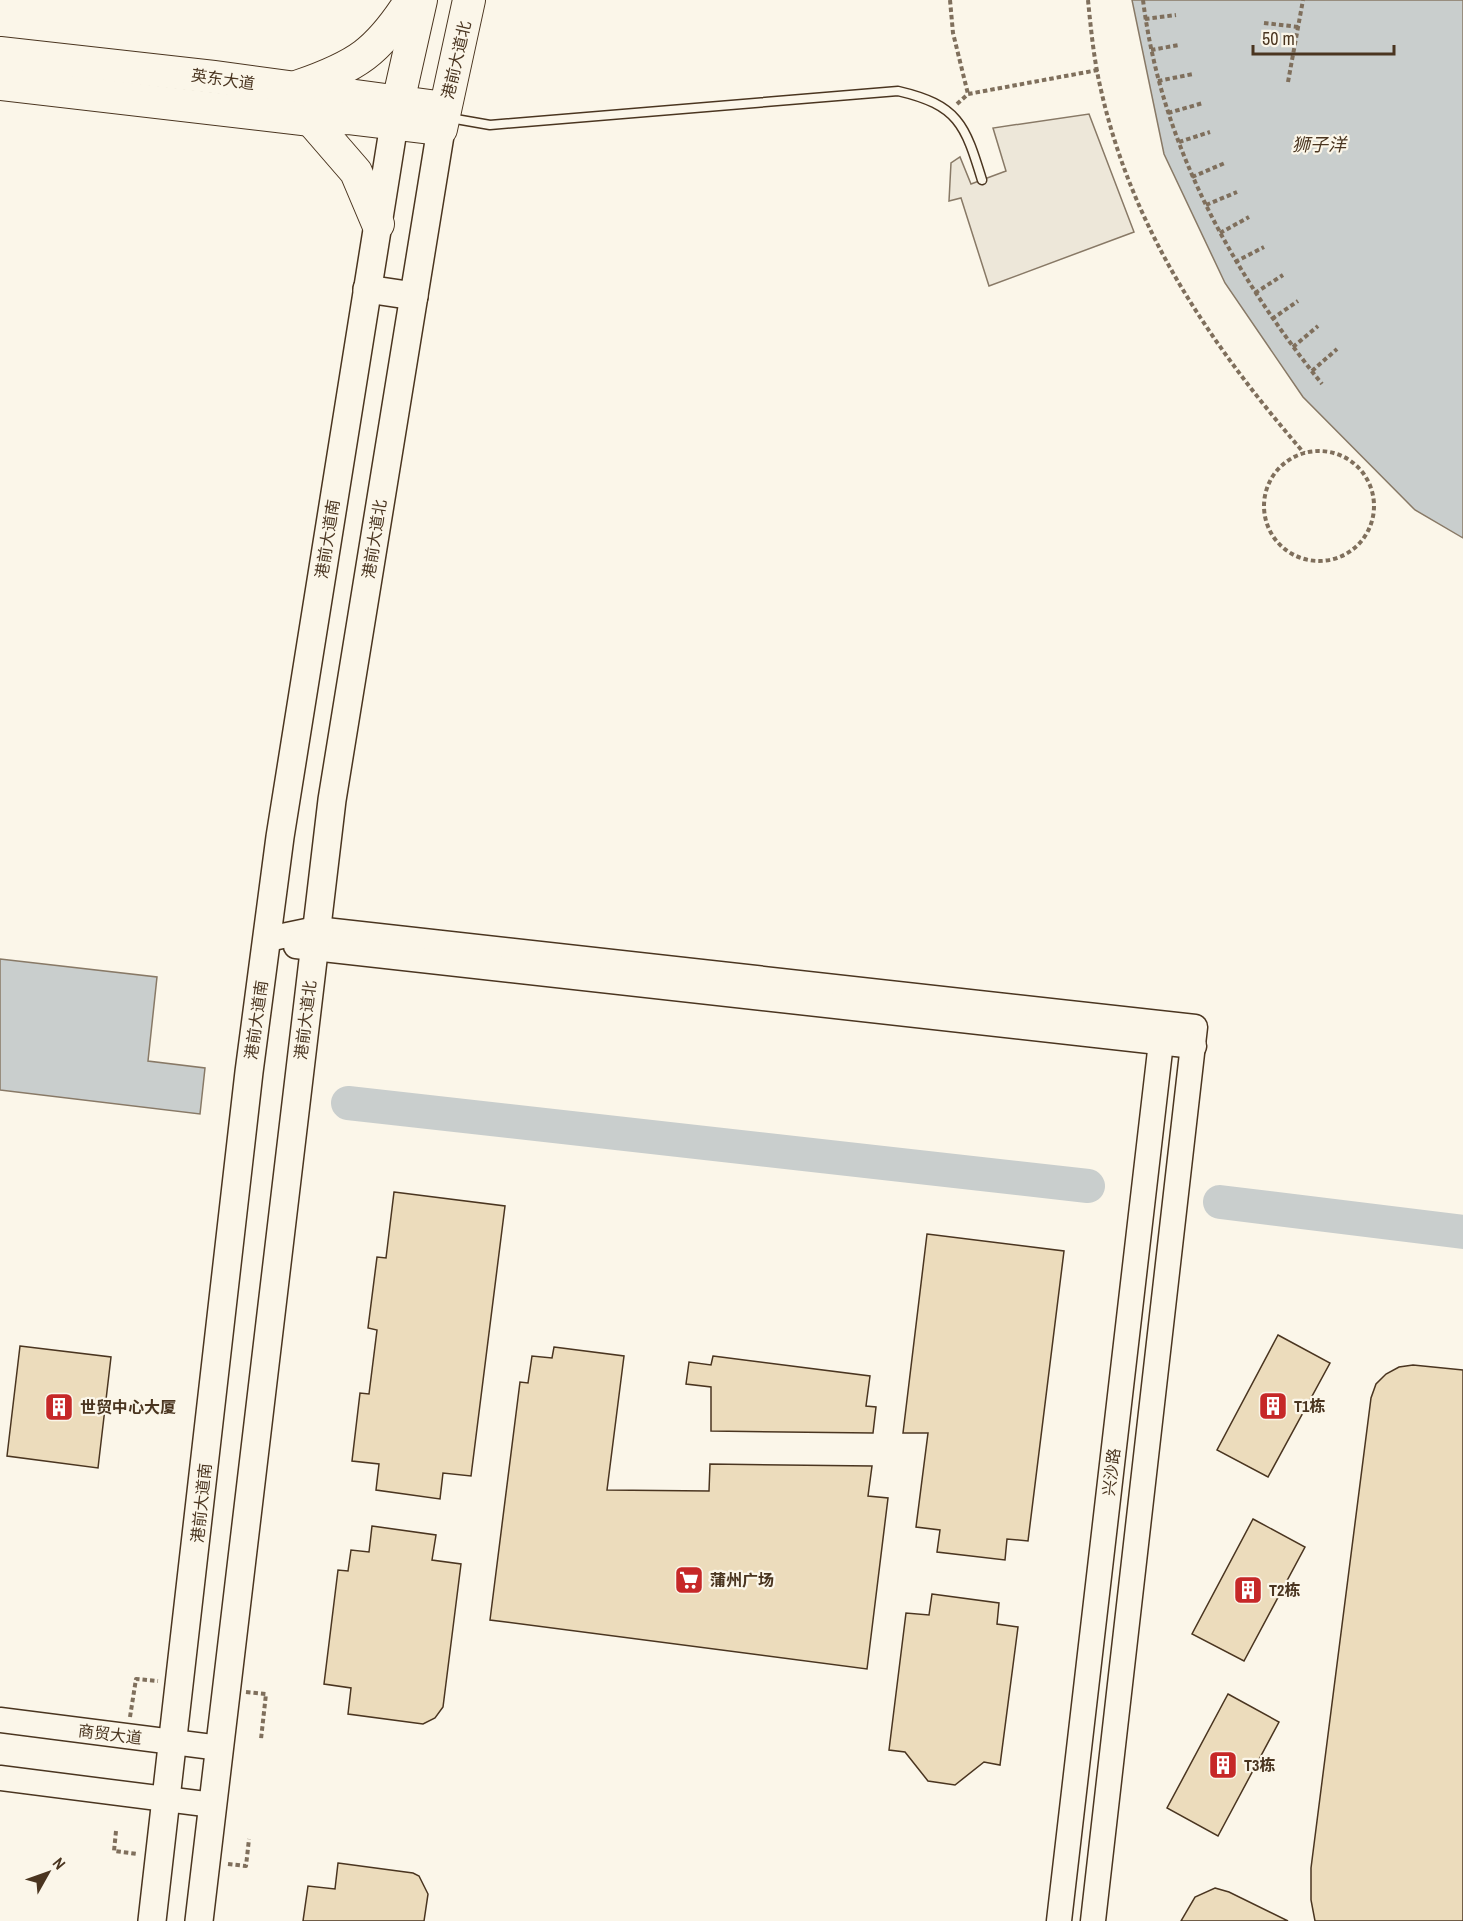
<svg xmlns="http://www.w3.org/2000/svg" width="1463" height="1921" font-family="'Archivo Narrow','Noto Sans SC',sans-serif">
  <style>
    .parking { fill: #ede7d9; stroke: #887966; stroke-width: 1.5 }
    .water { fill: #c9cecd; stroke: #887966; stroke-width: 1.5 }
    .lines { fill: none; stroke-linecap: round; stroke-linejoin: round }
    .river { stroke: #c9cecd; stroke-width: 34 }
    .building { fill: #ecdcbc; stroke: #4a3520; stroke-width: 1.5 }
    .lane-casing { stroke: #4a3520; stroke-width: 11 }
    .secondary-casing { stroke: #4a3520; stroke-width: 27 }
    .primary-casing { stroke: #4a3520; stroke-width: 30 }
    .highway-casing { stroke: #4a3520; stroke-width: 34 }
    .path { stroke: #7f6f5c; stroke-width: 4; stroke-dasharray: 4.5 3; stroke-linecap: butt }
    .lane { stroke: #fbf6e9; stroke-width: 8 }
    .secondary { stroke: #fbf6e9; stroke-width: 24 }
    .primary { stroke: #fbf6e9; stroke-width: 27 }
    .highway { stroke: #fbf6e9; stroke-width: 32 }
    .labels { text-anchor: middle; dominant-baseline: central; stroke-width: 4.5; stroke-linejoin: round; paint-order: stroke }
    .street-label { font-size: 16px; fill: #4a3520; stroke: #fbf6e9 }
    .poi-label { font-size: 16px; font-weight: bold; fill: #4a3520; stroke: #fbf6e9; text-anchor: start }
    .water-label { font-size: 18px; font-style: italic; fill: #4a3520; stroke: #fbf6e9 }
  </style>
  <rect width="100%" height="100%" fill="#fbf6e9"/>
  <path class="parking" d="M 1089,114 L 1134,232 L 989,286 L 961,198 L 949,201 L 951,163 L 960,157 L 971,184 L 1006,171 L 993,128 Z"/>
  <g class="water">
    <path d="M 1132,0 L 1463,0 L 1463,538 L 1415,510 L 1303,397 L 1225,283 L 1164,154 Z"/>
    <path d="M 0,959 L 157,977 L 148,1061 L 205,1068 L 200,1114 L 0,1090 Z"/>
  </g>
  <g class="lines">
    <g class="river">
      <path d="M 348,1103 L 1088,1186"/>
      <path d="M 1220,1202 L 1463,1232"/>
    </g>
  </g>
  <g class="building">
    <path d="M 394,1192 L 505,1206 L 471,1476 L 443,1473 L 440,1499 L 376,1490 L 379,1464 L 352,1461 L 360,1393 L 369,1394 L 377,1330 L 368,1328 L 377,1257 L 386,1258 Z"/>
    <path d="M 927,1234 L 1064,1251 L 1028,1541 L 1007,1539 L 1005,1560 L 937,1552 L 940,1530 L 916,1527 L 928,1433 L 903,1433 Z"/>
    <path d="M 1278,1335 L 1330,1363 L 1268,1477 L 1217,1450 Z"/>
    <path d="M 20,1346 L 111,1357 L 98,1468 L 7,1456 Z"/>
    <path d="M 554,1347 L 624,1356 L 607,1490 L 709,1491 L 710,1464 L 872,1466 L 868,1496 L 888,1498 L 867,1669 L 490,1620 L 520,1382 L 528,1383 L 532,1356 L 552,1358 Z"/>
    <path d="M 713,1356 L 870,1376 L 866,1406 L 876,1407 L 873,1433 L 711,1431 L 711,1387 L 686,1384 L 689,1362 L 711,1365 Z"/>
    <path d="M 1413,1365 L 1463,1370 L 1463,1921 L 1315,1921 L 1311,1900 L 1311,1868 L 1371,1398 L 1376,1384 L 1386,1374 L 1399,1367 Z"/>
    <path d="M 1253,1519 L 1305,1547 L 1244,1661 L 1192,1634 Z"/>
    <path d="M 372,1526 L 436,1535 L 432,1560 L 461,1564 L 443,1707 L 435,1718 L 423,1724 L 348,1714 L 351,1688 L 324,1684 L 338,1570 L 348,1571 L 351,1550 L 369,1552 Z"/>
    <path d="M 932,1594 L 999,1603 L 997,1624 L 1018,1627 L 1000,1765 L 984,1762 L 955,1785 L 928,1781 L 905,1752 L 889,1750 L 906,1613 L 929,1615 Z"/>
    <path d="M 1228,1694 L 1279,1722 L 1218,1836 L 1167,1808 Z"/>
    <path d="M 338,1863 L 413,1873 L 419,1876 L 428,1894 L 424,1921 L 303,1921 L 308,1886 L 335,1889 Z"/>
    <path d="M 1215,1888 L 1229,1892 L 1288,1921 L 1181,1921 L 1195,1897 Z"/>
  </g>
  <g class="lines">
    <g class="lane-casing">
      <path id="lane" d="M 450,118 L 490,125 L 898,91 C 958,105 965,124 982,180"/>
    </g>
    <g class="secondary-casing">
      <g id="secondary">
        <path d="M 268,939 L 316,929 L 1195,1027 L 1093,1921"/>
        <path d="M 296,946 L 1194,1046"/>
        <path d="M 0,1720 L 220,1748"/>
        <path d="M 0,1778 L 213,1805"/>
        <path d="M 1059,1921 L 1163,1025"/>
      </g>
    </g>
    <g class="primary-casing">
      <g id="primary">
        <path d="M 367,289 L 414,296"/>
        <path d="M 152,1921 L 249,1072 L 280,837 L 394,124"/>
        <path d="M 199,1921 L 332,800 L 441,129"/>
      </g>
    </g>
    <g class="highway-casing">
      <g id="highway">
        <path d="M 0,53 L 214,77 L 445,108"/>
        <path d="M 0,84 L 311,120 L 349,118 L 441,129 L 469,0"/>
        <path d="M 299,86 C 357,66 378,52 411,0"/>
        <path d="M 311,120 L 356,172 L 378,224"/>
        <path d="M 394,120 L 421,0"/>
      </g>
    </g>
    <g class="path">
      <path d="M 950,0 L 953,33 L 968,94"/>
      <path d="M 1088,0 C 1091,30 1094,61 1101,90 C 1133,232 1211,345 1304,453"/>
      <path d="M 1143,0 C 1161,144 1232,272 1322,384"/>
      <path d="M 1145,19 L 1176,15"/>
      <path d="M 1264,23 L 1299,27"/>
      <path d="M 1151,50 L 1179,45"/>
      <path d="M 1158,81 L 1193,74"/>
      <path d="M 1288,82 L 1303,0"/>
      <path d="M 957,104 L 968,94 L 1098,70"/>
      <path d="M 1168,113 L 1203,103"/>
      <path d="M 1179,142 L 1210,132"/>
      <path d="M 1192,177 L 1225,163"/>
      <path d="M 1206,205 L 1237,192"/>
      <path d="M 1220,233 L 1249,217"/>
      <path d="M 1235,262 L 1264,247"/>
      <path d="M 1255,293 L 1283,275"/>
      <path d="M 1272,319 L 1298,301"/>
      <path d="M 1293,347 L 1318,326"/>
      <path d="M 1312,371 L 1337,349"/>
      <circle cx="1319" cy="506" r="55"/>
      <path d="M 246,1692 L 266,1694 L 261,1739"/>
      <path d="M 130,1717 L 136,1679 L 158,1681"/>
      <path d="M 116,1831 L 114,1851 L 138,1854"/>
      <path d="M 228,1864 L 246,1866 L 249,1839"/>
    </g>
    <use href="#lane" class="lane"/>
    <use href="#secondary" class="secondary"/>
    <use href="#primary" class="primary"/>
    <use href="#highway" class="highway"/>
  </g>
  <defs>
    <g id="building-square" transform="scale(1.5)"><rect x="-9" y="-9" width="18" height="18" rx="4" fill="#c62828" stroke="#fbf6e9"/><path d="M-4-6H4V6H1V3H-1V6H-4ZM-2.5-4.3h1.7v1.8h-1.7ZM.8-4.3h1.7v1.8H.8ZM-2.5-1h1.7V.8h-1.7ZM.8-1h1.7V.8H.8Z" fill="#fff"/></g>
    <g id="supermarket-square" transform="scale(1.5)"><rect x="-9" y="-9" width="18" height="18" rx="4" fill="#c62828" stroke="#fbf6e9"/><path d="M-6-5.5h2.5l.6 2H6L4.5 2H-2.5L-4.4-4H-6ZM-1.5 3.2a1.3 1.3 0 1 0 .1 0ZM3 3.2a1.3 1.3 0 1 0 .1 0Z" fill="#fff"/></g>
  </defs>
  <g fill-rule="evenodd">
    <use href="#building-square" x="1273" y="1406"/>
    <use href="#building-square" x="59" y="1407"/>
    <use href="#supermarket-square" x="689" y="1580"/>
    <use href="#building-square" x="1248" y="1590"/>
    <use href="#building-square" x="1223" y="1765"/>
  </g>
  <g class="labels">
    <g class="street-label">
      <text transform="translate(456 60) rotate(-77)">港前大道北</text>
      <text transform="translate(223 79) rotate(8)">英东大道</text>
      <text transform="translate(327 539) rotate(-81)">港前大道南</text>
      <text transform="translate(374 539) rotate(-81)">港前大道北</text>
      <text transform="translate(256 1020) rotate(-82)">港前大道南</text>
      <text transform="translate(305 1020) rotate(-83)">港前大道北</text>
      <text transform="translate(1111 1472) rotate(-83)">兴沙路</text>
      <text transform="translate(201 1503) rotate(-84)">港前大道南</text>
      <text transform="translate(110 1734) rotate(7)">商贸大道</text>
    </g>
    <g class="poi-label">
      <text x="1294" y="1406">T1栋</text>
      <text x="80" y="1407">世贸中心大厦</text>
      <text x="710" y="1580">蒲州广场</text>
      <text x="1269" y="1590">T2栋</text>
      <text x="1244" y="1765">T3栋</text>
    </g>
    <g class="water-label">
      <text x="1319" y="144">狮子洋</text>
    </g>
  </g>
  <g transform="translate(48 1873) rotate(50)" stroke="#fbf6e9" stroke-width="4.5" paint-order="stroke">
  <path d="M0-4.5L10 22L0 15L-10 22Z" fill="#4a3520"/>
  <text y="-9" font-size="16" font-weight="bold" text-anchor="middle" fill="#4a3520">N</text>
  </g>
  <path d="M1253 45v9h141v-9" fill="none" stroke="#4a3520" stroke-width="3"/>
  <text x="1262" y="45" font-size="18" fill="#4a3520" stroke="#fbf6e9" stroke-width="4.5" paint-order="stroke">50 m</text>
</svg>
